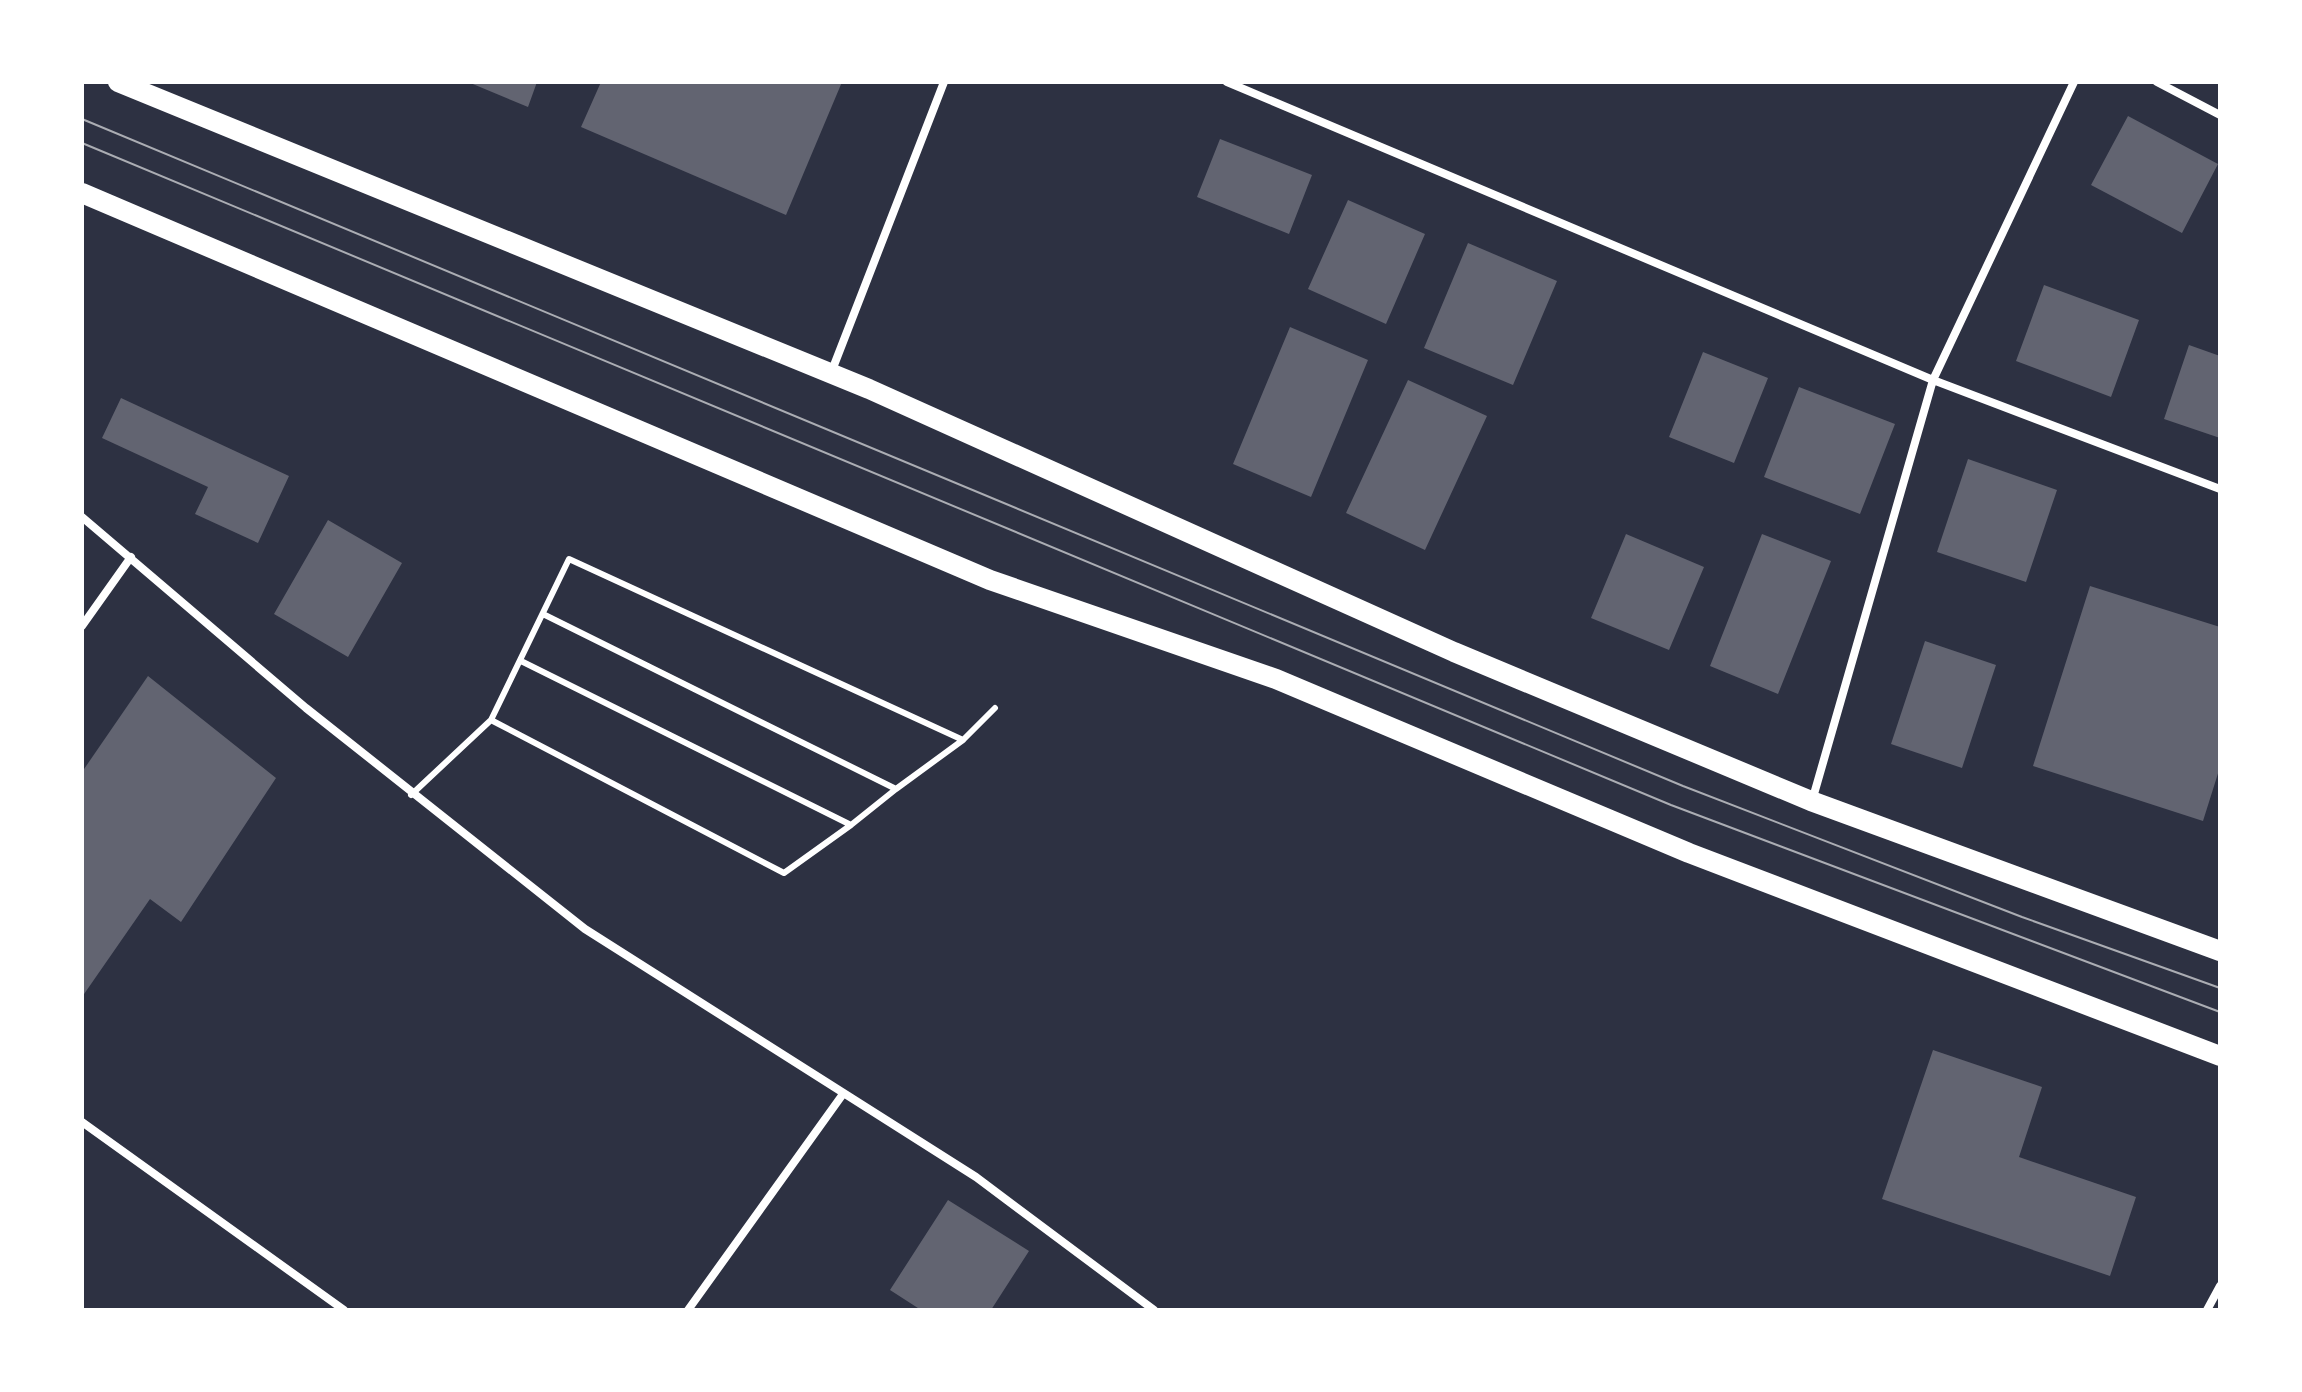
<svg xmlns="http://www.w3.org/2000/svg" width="2302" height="1392" font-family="'Public Sans',sans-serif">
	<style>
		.building { fill: #626471 }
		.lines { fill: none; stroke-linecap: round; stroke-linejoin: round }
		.service { stroke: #fff; stroke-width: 6 }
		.minor { stroke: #fff; stroke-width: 8 }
		.primary { stroke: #fff; stroke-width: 20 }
		.tram { stroke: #abadb3; stroke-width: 2 }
	</style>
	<rect width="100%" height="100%" fill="#2d3142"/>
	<path class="building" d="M468,82H537L528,107Z
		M601,82H842L786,215L581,127Z
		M2128,116L2218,164L2182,233L2091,185Z
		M1220,139L1312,175L1289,234L1197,197Z
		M1348,200L1425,234L1386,324L1308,289Z
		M1468,243L1557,281L1513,385L1424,348Z
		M2044,285L2139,320L2111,397L2016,361Z
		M1290,327L1368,360L1311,497L1233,464Z
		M2189,345L2220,356V438L2164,419Z
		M1703,352L1768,378L1734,463L1669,437Z
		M1408,380L1487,416L1425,550L1346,513Z
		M1799,387L1895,424L1860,514L1764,477Z
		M121,398L289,476L258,543L195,514L208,487L102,438Z
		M1968,459L2057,490L2026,582L1937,552Z
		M328,520L402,563L348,657L274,614Z
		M1626,534L1704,567L1669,650L1591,618Z
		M1762,534L1831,561L1778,694L1710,666Z
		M2090,586L2220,627V767L2203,821L2033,766Z
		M1925,641L1996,665L1962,768L1891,744Z
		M148,676L276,778L181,922L150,899L82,997V772Z
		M1933,1050L2042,1087L2019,1157L2136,1197L2110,1276L1882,1199Z
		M948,1200L1029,1251L991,1310H921L890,1290Z"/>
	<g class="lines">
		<path class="service" d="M545,615L896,789L963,740
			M521,661L851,825L896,789
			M491,720L784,873L851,825
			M411,795L491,720L569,559L963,740L995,708"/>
		<path class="minor" d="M1227,82L1933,380L2220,489
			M2157,82L2220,115
			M831,373L944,82
			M82,517L306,708L585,929L976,1177L1154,1310
			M82,626L131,557
			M1812,801L1933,380L2074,82
			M82,1122L344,1310
			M688,1310L843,1094
			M2207,1310L2220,1286"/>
		<path class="primary" d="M118,82L869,389L1454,652L1811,801L2220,951
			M82,193L990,580L1276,679L1689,853L2220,1056"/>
		<path class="tram" d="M82,119L1683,786L2022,917L2220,988
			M82,143L1671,805L2220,1012"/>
	</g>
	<rect width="2302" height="1392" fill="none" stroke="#ffffff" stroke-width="168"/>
</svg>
